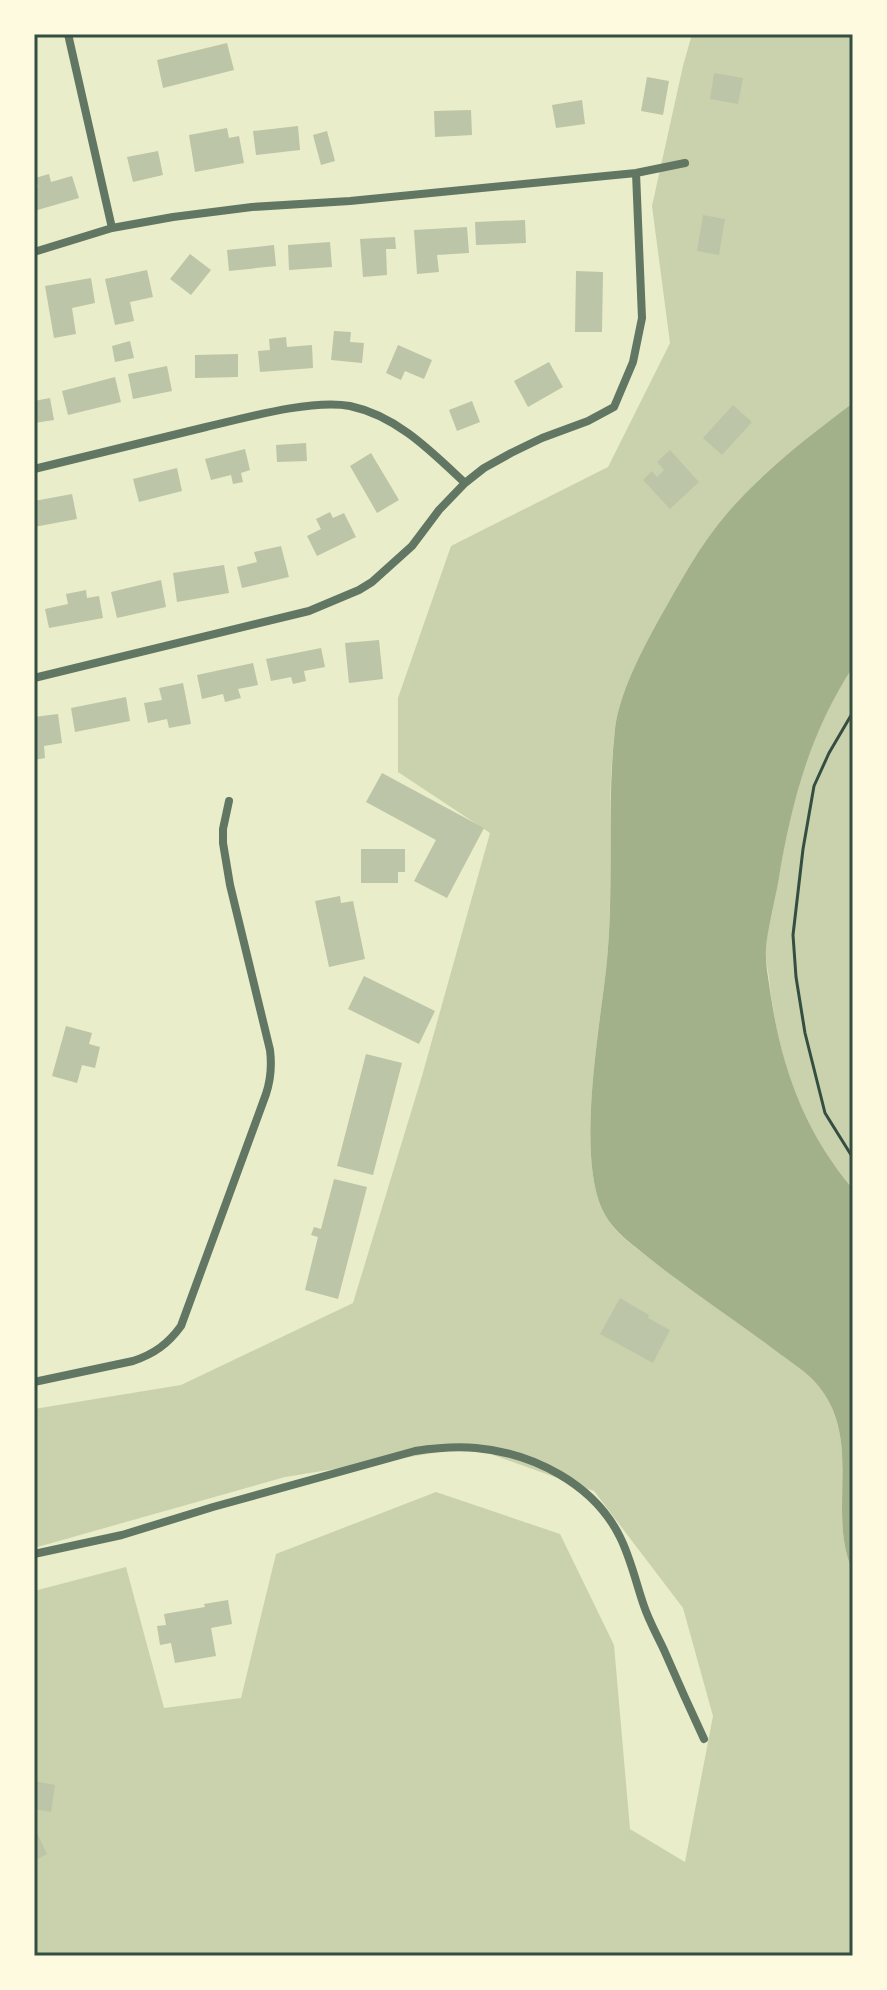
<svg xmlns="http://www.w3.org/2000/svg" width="887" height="1990" font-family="'Open Sans',sans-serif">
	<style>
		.green { fill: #cad2ad }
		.water { fill: #a3b18a }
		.building { fill: #bcc5a7 }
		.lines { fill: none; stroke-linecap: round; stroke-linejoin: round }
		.path { stroke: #344e41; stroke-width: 3 }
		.minor { stroke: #617663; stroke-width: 8 }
		.neatline { fill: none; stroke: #344e41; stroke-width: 3 }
	</style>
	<rect width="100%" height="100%" fill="#e9edc9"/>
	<path class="green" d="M692,34H853V403C809,436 765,470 729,511C700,544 679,584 658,621C641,652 619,694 615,729C605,809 615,890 606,970C599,1032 577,1153 602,1209C612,1231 630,1243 649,1258C688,1289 731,1317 771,1347C785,1358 803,1368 814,1381C866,1437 825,1510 853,1572V1956H34V1591L126,1567L164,1708L241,1698L276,1554L436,1492L560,1534L614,1645L630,1829L685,1862L713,1716L683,1608L594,1491L471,1447L285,1477L34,1548V1409L181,1385L353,1303L422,1076L490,833L398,772V698L451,546L608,467L670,343L652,206L683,66Z
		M853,667V1189C836,1168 817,1145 805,1119C786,1075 774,1027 769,979C768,969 765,958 766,948C768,919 777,888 782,859C794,790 814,725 853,667Z"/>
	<path class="water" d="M853,403V667C809,734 791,804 778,883C774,904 768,927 766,948C765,964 769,981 771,997C782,1069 805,1133 853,1189V1572C825,1510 866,1437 814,1381C804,1370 789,1361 776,1351C734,1319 690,1291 649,1258C631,1243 612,1231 602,1209C577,1153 599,1032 606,970C615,890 606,809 615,729C619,694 641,652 658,621C679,584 700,544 729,511C765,470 809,436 853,403Z"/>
	<path class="building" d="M227,43L234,70L163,88L157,60Z
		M714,73L743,78L738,104L710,99Z
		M647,77L669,81L663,115L641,111Z
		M582,100L585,124L556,128L552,105Z
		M471,110L472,135L435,137L434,111Z
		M298,126L300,150L256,155L253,131Z
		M227,128L229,138L239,136L244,163L195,172L189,135Z
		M327,131L335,161L321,165L313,135Z
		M158,151L163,175L133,182L127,157Z
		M49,174L51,182L72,176L79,198L34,211V188L38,187L35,178Z
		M703,215L725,219L719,255L697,251Z
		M525,220L526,243L476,245L475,222Z
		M467,227L469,253L437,255L439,272L417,274L414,230Z
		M395,237L396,249H386L387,275L363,277L360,239Z
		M330,242L332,267L289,270L288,245Z
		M274,245L276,266L229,271L227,250Z
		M190,254L211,270L191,295L170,279Z
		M147,270L153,297L130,302L134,321L115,325L105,279Z
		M576,271L603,272L602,332H575Z
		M91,278L95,303L72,308L76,334L54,338L45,286Z
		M334,331L351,332L350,342L364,343L362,363L331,360Z
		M286,337L287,347L312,345L313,368L260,372L258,351L270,350L269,339Z
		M130,341L134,358L115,362L112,346Z
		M398,345L432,360L424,379L405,371L401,380L386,373Z
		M238,354V377L195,378V355Z
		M549,362L563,387L528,407L514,381Z
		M167,366L172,391L133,399L128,374Z
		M115,377L121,402L68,415L62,391Z
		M50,398L54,420L34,423V401Z
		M472,401L480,422L457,431L449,410Z
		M733,405L752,422L722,455L703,438Z
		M306,443L307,461L277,462L276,445Z
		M245,449L250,470L241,473L243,482L233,484L231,475L211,480L205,459Z
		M670,450L699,482L670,509L643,480L652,471L657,477L664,470L657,462Z
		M371,453L399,500L377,513L350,466Z
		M177,468L182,491L139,502L133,479Z
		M72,494L77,519L34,527V501Z
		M330,512L333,518L344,513L356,537L317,556L307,536L321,529L316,519Z
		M281,546L289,577L242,588L237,567L257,562L254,552Z
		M224,565L229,593L177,602L173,573Z
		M161,580L166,607L117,618L111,592Z
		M86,590L87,598L99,596L103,618L49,628L45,609L68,604L66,594Z
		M379,640L383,679L349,683L345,643Z
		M321,648L325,667L304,671L306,681L293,684L291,677L271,681L266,659Z
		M253,663L258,685L238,689L241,698L225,702L223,694L202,699L197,675Z
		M183,683L191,724L169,728L167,719L148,723L144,703L162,700L159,688Z
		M126,697L130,721L75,732L71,708Z
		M58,714L62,743L44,746L45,758L34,760V717Z
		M382,773L484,828L447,898L414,881L436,840L366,802Z
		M361,849H405V872H398V883H361Z
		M340,896L341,903L353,901L365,959L329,967L315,901Z
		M364,976L435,1011L419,1044L348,1009Z
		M66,1026L92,1033L89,1044L100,1047L95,1068L82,1065L77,1083L52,1076Z
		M366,1054L402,1063L373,1175L337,1166Z
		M334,1179L367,1187L338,1299L305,1290L318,1237L311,1235L314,1227L321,1229Z
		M620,1298L649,1315L648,1318L670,1330L653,1363L600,1334Z
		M228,1600L232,1624L211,1628L216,1656L175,1663L171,1643L160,1645L157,1626L166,1625L164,1614L205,1607L204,1604Z
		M34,1781L55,1785L51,1812L34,1809Z
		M34,1827L47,1854L34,1861Z"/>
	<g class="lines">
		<path class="path" d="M853,712L829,753L814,786L803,849L793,935L796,977L805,1033L825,1113L853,1158"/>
		<path class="minor" d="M68,34L112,228
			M34,252L112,228L173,217L252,207L350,201L636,173L685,163
			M34,469C91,455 149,441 206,427C245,418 311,399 350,406C397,416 431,451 465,483
			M34,678L309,611L359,590L372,582L412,546L439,510L465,483L484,468L511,453L542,438L588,421L614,407L633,362L642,318L636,173
			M34,1382L133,1361C154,1354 168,1344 181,1326L266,1094C271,1079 272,1066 270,1050L230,885L223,843V829L229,801
			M34,1554L122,1535L213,1507L415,1451C435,1448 455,1446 476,1448C533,1453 594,1484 620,1537C631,1559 636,1583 644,1606C649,1621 657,1635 664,1650C677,1680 690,1709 704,1739"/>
	</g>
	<rect width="887" height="1990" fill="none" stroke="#fefae0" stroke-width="72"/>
	<rect x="36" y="36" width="815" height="1918" class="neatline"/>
</svg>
